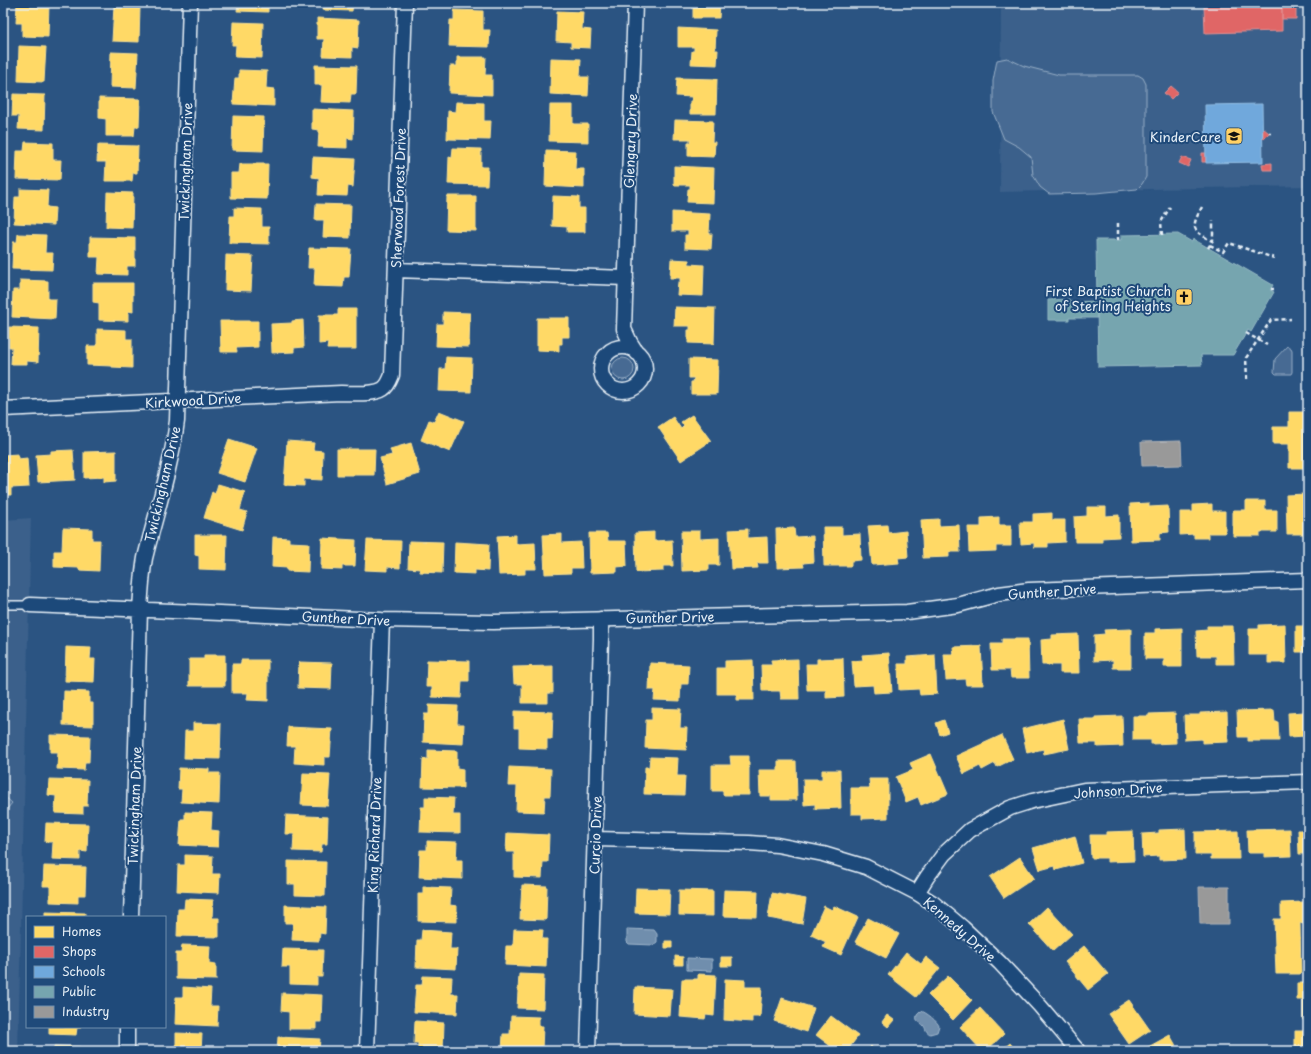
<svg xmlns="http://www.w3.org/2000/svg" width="1311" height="1054" font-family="'Playpen Sans',sans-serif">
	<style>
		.built { fill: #3a608b }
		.green { fill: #476b93; stroke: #98aec6 }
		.water { fill: #708ead; stroke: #a0b6cb }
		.homes { fill: #ffd966; stroke: #f8e092 }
		.shops { fill: #e06666; stroke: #e29092 }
		.schools { fill: #6fa8dc; stroke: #93bee4 }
		.public { fill: #76a5af; stroke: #98bcc5 }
		.industry { fill: #999; stroke: #b1b3b6 }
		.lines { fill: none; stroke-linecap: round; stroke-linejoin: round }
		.service-casing { stroke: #e8f1f8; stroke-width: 10 }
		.minor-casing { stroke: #e8f1f8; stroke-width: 17 }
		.path { stroke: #e8f1f8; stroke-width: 2.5; stroke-dasharray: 4 3; stroke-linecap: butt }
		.service { stroke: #1f4a7a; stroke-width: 7 }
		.minor { stroke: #1f4a7a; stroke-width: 14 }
		.labels { text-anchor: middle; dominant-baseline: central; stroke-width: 4; stroke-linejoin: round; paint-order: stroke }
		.poi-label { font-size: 13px; fill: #e8f1f8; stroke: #1f4a7a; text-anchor: end }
		.street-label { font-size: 13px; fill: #e8f1f8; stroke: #1f4a7a }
	</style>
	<rect width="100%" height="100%" fill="#2b5482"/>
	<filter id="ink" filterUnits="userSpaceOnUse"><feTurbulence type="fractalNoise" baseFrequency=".025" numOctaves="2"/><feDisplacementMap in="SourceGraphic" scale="8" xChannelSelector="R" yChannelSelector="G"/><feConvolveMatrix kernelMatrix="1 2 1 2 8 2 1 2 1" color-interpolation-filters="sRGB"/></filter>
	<g filter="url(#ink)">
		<path class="built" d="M1001,3H1308V186L1000,192Z
			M31,518L18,1051H3V520Z"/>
		<path class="green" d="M1007,58L1024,66L1059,75H1138L1143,78L1146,84V177L1142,184L1137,189L1096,193L1049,194L1040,187L1033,175L1031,157L1019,147L1004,139L993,112V81L997,60Z
			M1287,346L1291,348L1292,350V372L1291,374H1276L1274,372L1275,359Z
			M612 369a11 11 0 1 1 22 0a11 11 0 1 1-22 0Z
			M3,795L12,803L3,814Z"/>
		<path class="water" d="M627,929L654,930L657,934V942L653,945L629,944L627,942Z
			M687,958L712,959V971L687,970Z
			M921,1011C926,1012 938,1022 939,1026L937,1032L930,1034C925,1031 926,1029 924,1026C920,1021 915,1022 917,1015Z"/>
		<path class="homes" d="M17,3H49L48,37L22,36V23H16Z
			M238,3H268V12L237,11Z
			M324,3H353L352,11L323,10Z
			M695,3H720L719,18H693V4H695Z
			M114,6L140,7L139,42L112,41Z
			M454,10L483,11V30H490L489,47L449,46L450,20H454Z
			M557,11L583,12L582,29L591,30L590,48L571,47V42L556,41Z
			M317,18L359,20L358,48L352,47V57L323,56L324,39H317Z
			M233,22L263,23L262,58L235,57L236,45H232Z
			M678,28L716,30L715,50H718L717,65L691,64L692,51H694V47H678Z
			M19,46L46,47L44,82L18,81Z
			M111,52L138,53L136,88L110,87Z
			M457,57H486L485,75H492V95L449,93L450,66H457Z
			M551,58L581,59L580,77H589L588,96L550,94Z
			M315,65L357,66L356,94H351L350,103L321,102L322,85H315Z
			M239,70L267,71L266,88L274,89V106L233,104L235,78H239Z
			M677,78L717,79L716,114H690V101H692V97L676,96Z
			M13,94L45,95L44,130L18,129L19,116H12Z
			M99,98L140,99L139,127H135L134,136H106V119L99,118Z
			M456,102L484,103V121H491L490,140L447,139L448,111L455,112Z
			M550,105H573V124H588V142L549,141Z
			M312,109L354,111L353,139L347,138V148L318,147L319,130L312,129Z
			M233,116L264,117L263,151L232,150Z
			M675,120L713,121L712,142H715L714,157L688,156V143H690V139H674Z
			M25,142L53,143V160H61L60,180L16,179L17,151H24Z
			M98,145L138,146L137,173H133L132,181H105L106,162H97Z
			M453,148L481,149V167H488L487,185L448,184L449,157L452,158Z
			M546,150L576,151L575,169H584V188L545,186Z
			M313,157L355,159L353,187L348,186L347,196L318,195L319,178L312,177Z
			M240,164H268L267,199L231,198V173H239Z
			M674,166L714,168L713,203L687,202L688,189H690V185H674Z
			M20,189L48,190L47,207L55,208L54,225L14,223L15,197H20Z
			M107,192L133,193L132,228L106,227Z
			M447,196H476V231L446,230Z
			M553,196L579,197V208H585V232H567V227L552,226Z
			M316,204L351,205L350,238L323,237L324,220H315Z
			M234,208L262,209V227H269V244L229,243L230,216H234Z
			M672,212L710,214L709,234H712L711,249L685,248V235H688V231H672Z
			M18,234L46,235L45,253H53L52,270L12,269L13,242H17Z
			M90,237L135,238V266H127V275L98,274L99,257H90Z
			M309,248L351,249L349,277H344L343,287L314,286L315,268H308Z
			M226,255L253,256L251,291L225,290Z
			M671,259L689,260V264L704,265L703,296L677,295L678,282L680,283V278H670Z
			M20,280L48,281V299H56L55,319L12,317L13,290H20Z
			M93,283H133V312L128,311V321L99,320V303L93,302Z
			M675,307L715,308L714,344L688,343V330H690V326H674Z
			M338,309H356V349H327L328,343L319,344V315H338Z
			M443,312L470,313L469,347L436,346L437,324H443Z
			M537,318H569V337H562V344H559V351L537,350Z
			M303,320L304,347L294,348V352L272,353L271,324L292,323V321Z
			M220,321H258V347L236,348L237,352H221Z
			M9,327L39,328L38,362L27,361V364H11L12,347H9Z
			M97,329L126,330V339H132V368L112,367V366L87,365V346H97Z
			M446,357L472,358L471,392L439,391L440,369H445Z
			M689,359L718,360L717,394H691V382H693L694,378H689Z
			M439,411L464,421L450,452L421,440L429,420L434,422Z
			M1289,412H1308V468H1289V444H1273V427H1289Z
			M692,415L711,441L681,461L658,427L673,417L681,429L684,426L681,422Z
			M229,439L257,448L245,482L217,473Z
			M287,441L314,443L313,450L323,451L322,480L304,479V486L284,485Z
			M411,443L420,474L387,484L380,458L392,455L390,449Z
			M337,449H375L374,475H337Z
			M73,450L75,480L38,482L36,455L51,454V451Z
			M116,451V481L104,482V477L84,478V452Z
			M18,454V459L27,458L29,487L11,488V495H3V455Z
			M218,484L245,492L240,510L247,512L242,530L204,518L212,492L215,494Z
			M1305,494V503H1308V534H1287L1286,495Z
			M1246,501H1265V510H1277V532H1260V536H1233V510H1246Z
			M1149,503V507L1168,506L1169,532L1160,533V540L1131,541L1130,504Z
			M1212,504V511H1225V533H1208V538H1194V534L1180,535V512H1193V505Z
			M1087,507H1106V516L1119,515V537L1102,538V542H1075L1074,517L1087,516Z
			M1052,513V520H1065V542L1048,543V547H1034V543L1021,544L1020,522H1033V514Z
			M999,517V525H1011V546H996V551L969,552L968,527H981V518Z
			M939,519V526L959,525L960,552H949V557L923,558L921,520Z
			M887,525L888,533L906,531L908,557L898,558L899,563L872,565L868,526Z
			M823,527H842V535L860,534L861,560L851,561V566H824Z
			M63,528L92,529V540H100L99,571L79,570V568L54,567V551H62Z
			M794,528L795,537L813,536L814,562L803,563L804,567L777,568L776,529Z
			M748,529V538L767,537L768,563H757L758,568L731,569L729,530Z
			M681,531H700V539L719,538V565H709V570L682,571Z
			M654,532V541L672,540L673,566H663V571L636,572L635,533Z
			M589,533H607L608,541H626L627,566L617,567V572L590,573Z
			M562,534V543L581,542L582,568H571V573L545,574L543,535Z
			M195,535H227L226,570L199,569V556L195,555Z
			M516,535V544L535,543L536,569H525V574L499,575L497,536Z
			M273,537L289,538V542L309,543L308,572L287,571V568L272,567Z
			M322,538L356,540L355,566H342V570L321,569Z
			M367,540L401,541L400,568L387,567V571L365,570Z
			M409,541L443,542L442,573L420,572V569L408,568Z
			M455,542L489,544L488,571L475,570V574L454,573Z
			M1307,622H1308V652H1296V626H1307Z
			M1285,624L1286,663H1268V655H1249V629H1259V625Z
			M1207,626H1233L1234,664H1216V656H1197L1196,631L1207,630Z
			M1182,628V667H1164V659H1145V633H1155V629Z
			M1131,629V668H1113V660L1094,661V635L1105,634L1104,630Z
			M1078,634L1079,673H1060V665H1042L1041,640L1052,639V635Z
			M1002,639H1028L1029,678H1011L1010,670H992L991,644H1002Z
			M981,646L983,685H966L965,679L946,680L944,654H954L953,647Z
			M66,647L91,648L90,659H95L94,682L65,681Z
			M889,653L892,692L874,693L873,685L854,686L852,661L863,660L862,655Z
			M204,655H225V686H189V659H204Z
			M935,655L937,694L920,695L919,689L899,690L898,664H907V657Z
			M843,658L844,697L826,698V690H807L806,664H817V659Z
			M798,659L799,699H781L780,691H762L761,665H772L771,660Z
			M241,660H268V701L247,700L248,693H232V664H241Z
			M427,660L469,661V681H462L461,698L432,697V687H426Z
			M753,660L754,700H737V694H717V668H725V661Z
			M299,662L332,663L331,689L298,688Z
			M650,663L689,665L688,684H681L680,701L654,700L655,690H649Z
			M553,666V693H548V703H522V684H514L513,667Z
			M64,691L89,692V703H93V726L63,725Z
			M429,705L458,706L457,724H464L463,744L423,742L424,714H429Z
			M652,708L681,709L680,728H687L686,750L645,748L646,720H652Z
			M1274,710L1275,722H1278L1279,741H1248V737H1238L1237,711Z
			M1304,710H1308V740H1307L1306,736L1289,737L1288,713L1304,712Z
			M514,711L553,712L552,739H547V749L519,748V728H514Z
			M1227,712L1228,742L1202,743V739L1185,740L1184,715H1200V713Z
			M1175,713L1176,743L1151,744V740H1133V716H1149V714Z
			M1122,716L1123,746L1097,747V743H1080L1079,719H1095V717Z
			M1063,719L1069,749L1044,754L1043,749L1027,753L1022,729Z
			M944,720L948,732L940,735L936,723Z
			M193,723L221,724L220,759L184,758L185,731H193Z
			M288,727L332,729L330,757H324V765L294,763L295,746H287Z
			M50,735L90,736L89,762H85L84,770L57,769L58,752H50Z
			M1002,735L1013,759L997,767L995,763L982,770L980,766L964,774L956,756Z
			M428,750L457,751V768L463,769V788L422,787L423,759H428Z
			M931,754L948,794L921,805L918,797L906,802L896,777L913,770L910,763Z
			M730,756H749V795H723V791H712V765H731Z
			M650,757L678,758L677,776H685L684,795L644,794L645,767H649Z
			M778,761H796L797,800H771V796H760L759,770H778Z
			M509,767L551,769L550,796H545L544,812L516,811L517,786H508Z
			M179,768L209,769V773H220L219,804L181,802L182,789H178Z
			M822,770H840L841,808L815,809V804L804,805L803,779H822Z
			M303,773L330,774L328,806L301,805Z
			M49,779L88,780L87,806H83V814L55,813L56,796L48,795Z
			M869,779H888V818L862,819V814H851V788H870Z
			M425,797L454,798L453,815H460V833L420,832L421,807H425Z
			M185,812L212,813L211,830L219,831L218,847L179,845L181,819H185Z
			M286,815L328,817L327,844H322L321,852L293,851L294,834H285Z
			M46,823L88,824L87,852L80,851V860L52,859L53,842H45Z
			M1308,826V854H1299L1298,830H1308Z
			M1185,829L1186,859L1159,860V856L1143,857L1142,834L1159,833V830Z
			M1290,829L1291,856L1264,857V853H1248L1247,830Z
			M1133,831L1134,861L1107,862V858H1091L1090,835H1106V832Z
			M1238,831L1239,859H1211V855H1195V832Z
			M507,833L549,835L548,862H543L542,878L514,877V852H506Z
			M1075,836L1082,863L1056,870L1055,866L1040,870L1033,848Z
			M427,841L457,842L456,860H462V879L419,877L420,850H427Z
			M185,855L213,856L212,874H220L219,893L177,891L178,865H185Z
			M1020,857L1034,878L1004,898L990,877Z
			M288,861L326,862L325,896L295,895V884H288Z
			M44,866L86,867L85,895H78V903L50,902V886H43Z
			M522,885L547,886L546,920L520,919Z
			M423,887L451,888L450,905L457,906V922L418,921V894H423Z
			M636,888L670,889L669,914L635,913Z
			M679,890L713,891V916L679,915Z
			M724,890L758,891L757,917L723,916Z
			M772,893L806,899L802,924L768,918Z
			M185,899L213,900L212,918H219V937L177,936L178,909H184Z
			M1303,902V924L1300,923L1301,974H1276L1274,919H1281V903Z
			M285,905L326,907L325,934L320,933L319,941L292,940L293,923H285Z
			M824,906L832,910L834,906L858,917L841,955L823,947L826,942L811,935Z
			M1047,907L1072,934L1053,951L1029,924Z
			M45,912L85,913V917H45Z
			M868,918L899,934L886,958L855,942Z
			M514,929L543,930L542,939H547L546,967L505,965L506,946H513Z
			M422,930L451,932L450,949H457L456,969L416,967L417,940H421Z
			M665,941H672V948H665Z
			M182,945L210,946L209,963L216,964V980L176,979V953H181Z
			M1084,946L1108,974L1088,990L1065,962Z
			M283,949L323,950L322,977H317V985L290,984V967H282Z
			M906,952L921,964L926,957L940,968L916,997L888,975Z
			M675,956L683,957V965H675Z
			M721,957H732V966H721Z
			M519,974L544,975L543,1009L517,1008Z
			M698,974L716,975L714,1016L706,1015L705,1019L680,1017L682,979H698Z
			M423,976L452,977L451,994H458L457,1014L414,1012L416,985H422Z
			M948,976L972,1000L953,1020L928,995Z
			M725,979L745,980V987H762L760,1017H752V1022L724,1020Z
			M1297,983H1308V1020H1303V1000H1297Z
			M183,987L211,989L210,1006H218L217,1026L175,1024L176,997H183Z
			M635,987L672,989L670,1016L634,1014Z
			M282,993L322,995L321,1022H316V1029H289V1012L281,1011Z
			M782,998L814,1008L806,1032L774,1021Z
			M1129,1000L1150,1030L1129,1044L1108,1014Z
			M980,1008L1004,1034L986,1051H982L960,1027Z
			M887,1015L894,1020L888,1027L882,1022Z
			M511,1016L539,1017V1026H543L542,1051H502L503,1034H510Z
			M831,1016L858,1036L847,1051H837L816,1035Z
			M415,1021L444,1023L443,1051H418V1043H414Z
			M49,1027H81V1028H77L76,1035L49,1034Z
			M1295,1031H1308V1051H1301V1047H1295Z
			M176,1033L202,1034L201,1051H176Z
			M1170,1035L1179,1051H1141Z
			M278,1037L320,1039L319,1051H277Z
			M1010,1043L1016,1051L1019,1048L1021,1051H1001Z
			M54,1046L80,1047L79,1051H54Z
			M871,1046L875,1051H866Z"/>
		<path class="shops" d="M1220,3H1282V31L1205,33L1204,6H1220Z
			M1282,3H1296V19H1282Z
			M1171,86L1178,92L1171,99L1164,93Z
			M1263,128L1269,133L1263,139Z
			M1202,153H1206V162H1202Z
			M1182,157L1191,160L1188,167L1179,163Z
			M1272,163V170H1263L1262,164Z"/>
		<path class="schools" d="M1262,104L1263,162L1206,163L1205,105Z"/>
		<path class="public" d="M1178,234L1192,242L1193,239L1273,285L1270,290L1274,292L1251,332L1248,330L1233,355H1201L1202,365L1098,367L1096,240H1121V235Z
			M1069,299V302L1097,301V318H1069V320H1048V300Z"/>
		<path class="industry" d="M1181,441L1182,465L1142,466L1141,442Z
			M1199,887H1229V924H1200Z"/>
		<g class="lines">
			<defs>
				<path id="service" d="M3,605H30"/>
				<path id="minor" d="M635,3L624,329L630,342L637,353
					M396,270L626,278
					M601 369a22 22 0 1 1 44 0a22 22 0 1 1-44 0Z
					M3,409L341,393C352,393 374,395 383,389C388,386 390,380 392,375L405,3
					M30,605L382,620L493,622L907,612L958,605L999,594L1029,590L1308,580
					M596,839L749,843L777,845L823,854L866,867L917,893L933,903L963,928L1000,963L1040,1006L1078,1051
					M917,893L927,877L944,854L970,830L1010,808L1032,801L1084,790L1308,782
					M131,917L140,610C141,593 142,575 145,558C156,513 171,468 177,421L190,3
					M127,1051V1027
					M367,1051L382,620
					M588,1051L601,639V619"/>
			</defs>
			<use href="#service" class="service-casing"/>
			<use href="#minor" class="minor-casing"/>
			<path class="path" d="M1269,133H1271
				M1202,207C1191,227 1191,230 1212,241
				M1118,223V240
				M1162,235L1161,222L1170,207
				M1210,245L1223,252L1229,243L1274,258
				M1208,248L1213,240V221
				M1271,289H1274
				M1246,333L1267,345
				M1247,379L1246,358L1271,320L1291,319"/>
			<use href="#service" class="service"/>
			<use href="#minor" class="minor"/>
		</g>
	</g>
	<defs>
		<symbol id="school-square" viewBox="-11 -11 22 22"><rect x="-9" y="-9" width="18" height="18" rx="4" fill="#ffd166" stroke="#1f4a7a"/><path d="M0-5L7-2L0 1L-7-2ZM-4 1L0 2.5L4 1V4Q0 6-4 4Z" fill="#111"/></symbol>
		<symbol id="church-square" viewBox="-11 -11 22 22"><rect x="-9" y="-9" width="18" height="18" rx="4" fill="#ffd166" stroke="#1f4a7a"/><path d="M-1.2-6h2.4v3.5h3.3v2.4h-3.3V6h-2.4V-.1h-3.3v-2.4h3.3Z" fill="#111"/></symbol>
	</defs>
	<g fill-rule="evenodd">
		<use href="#school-square" x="1224" y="126" width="20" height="20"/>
		<use href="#church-square" x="1174" y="287" width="20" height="20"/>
	</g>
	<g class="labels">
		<g class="poi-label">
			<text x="1221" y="136">KinderCare</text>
			<text x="1171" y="290">First Baptist Church<tspan x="1171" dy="15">of Sterling Heights</tspan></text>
		</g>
		<g class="street-label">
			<text transform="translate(630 141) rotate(-88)">Glengary Drive</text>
			<text transform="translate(185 162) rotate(-88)">Twickingham Drive</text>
			<text transform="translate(398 198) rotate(-88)">Sherwood Forest Drive</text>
			<text transform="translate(193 400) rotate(-3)">Kirkwood Drive</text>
			<text transform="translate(162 484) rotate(-77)">Twickingham Drive</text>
			<text transform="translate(1052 591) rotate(-4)">Gunther Drive</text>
			<text transform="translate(670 617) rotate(-1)">Gunther Drive</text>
			<text transform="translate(346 618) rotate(3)">Gunther Drive</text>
			<text transform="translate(1118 790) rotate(-4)">Johnson Drive</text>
			<text transform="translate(134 806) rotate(-88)">Twickingham Drive</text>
			<text transform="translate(374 835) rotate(-88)">King Richard Drive</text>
			<text transform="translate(595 835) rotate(-88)">Curcio Drive</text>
			<text transform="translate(960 929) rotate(41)">Kennedy Drive</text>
		</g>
	</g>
	<rect width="1311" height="1054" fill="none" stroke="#1f4a7a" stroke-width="16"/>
	<rect x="8" y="8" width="1295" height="1038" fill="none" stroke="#e8f1f8" stroke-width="1.5" filter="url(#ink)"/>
	<rect x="26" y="916" width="140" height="112" fill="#1f4a7a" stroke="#6f8dac"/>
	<rect x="34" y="926" width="20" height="12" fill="#ffd966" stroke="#6f8dac"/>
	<text x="62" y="936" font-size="12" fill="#e8f1f8">Homes</text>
	<rect x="34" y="946" width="20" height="12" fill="#e06666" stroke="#6f8dac"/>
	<text x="62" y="956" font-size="12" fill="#e8f1f8">Shops</text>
	<rect x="34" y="966" width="20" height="12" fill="#6fa8dc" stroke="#6f8dac"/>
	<text x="62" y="976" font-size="12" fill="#e8f1f8">Schools</text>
	<rect x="34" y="986" width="20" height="12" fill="#76a5af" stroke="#6f8dac"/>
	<text x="62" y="996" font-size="12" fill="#e8f1f8">Public</text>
	<rect x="34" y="1006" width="20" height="12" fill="#999999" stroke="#6f8dac"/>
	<text x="62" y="1016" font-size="12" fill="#e8f1f8">Industry</text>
</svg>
